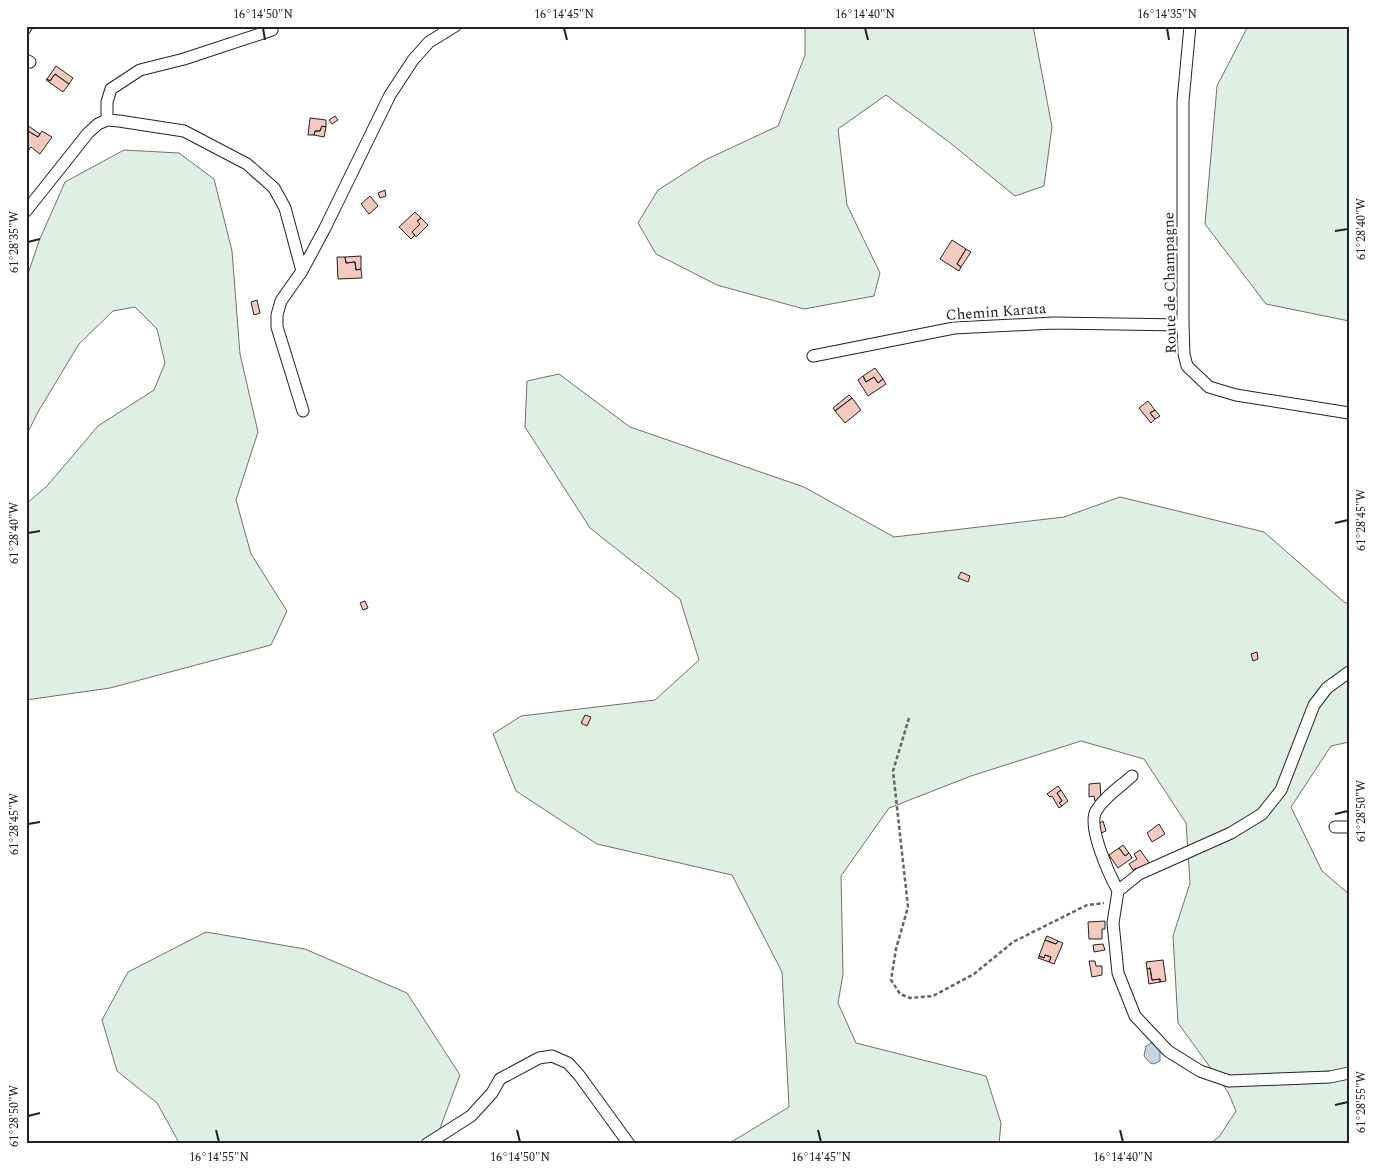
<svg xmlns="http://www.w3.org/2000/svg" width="1375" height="1170" font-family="Spectral,serif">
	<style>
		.green { fill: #e0efe3; stroke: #6f6f6f }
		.water { fill: #c7d3dd; stroke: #6f6f6f }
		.building { fill: #f3c9c0; stroke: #222 }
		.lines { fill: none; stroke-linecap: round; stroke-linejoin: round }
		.street-casing { stroke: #222; stroke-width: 13 }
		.path { stroke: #646464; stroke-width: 2.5; stroke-dasharray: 4 2.5; stroke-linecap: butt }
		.street { stroke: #fff; stroke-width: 11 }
		.ticks { fill: none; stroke: #222; stroke-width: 2 }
		.labels { text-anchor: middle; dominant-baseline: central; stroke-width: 4; stroke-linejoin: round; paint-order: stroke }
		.street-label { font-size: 15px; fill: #222; stroke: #fff }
		.neatline { fill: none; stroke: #222; stroke-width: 2 }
		.ticks-label { font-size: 12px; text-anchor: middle; fill: #222 }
	</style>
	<rect width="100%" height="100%" fill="#fff"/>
	<path class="green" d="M805,26H1033L1052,127L1044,186L1015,196L949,142L886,95L838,129L847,205L880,273L874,296L804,309L717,285L656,254L638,223L658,190L705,160L778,126L805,55Z
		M1248,26H1349V321L1266,304L1205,224L1217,86Z
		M124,150L179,153L214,179L232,251L240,354L258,432L236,500L251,554L287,611L271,645L110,688L26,700V504L47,486L98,426L154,390L165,363L157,329L135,307L113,311L79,344L38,412L26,436V280L39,241L65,182Z
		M559,374L630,427L804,487L894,537L1064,517L1120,497L1264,532L1344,602L1349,604V742L1331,746L1291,807L1322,871L1349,894V1144H1209L1219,1137L1236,1111L1228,1092L1178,1023L1173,936L1190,883L1186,823L1144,759L1081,741L971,776L889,808L841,876L843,974L838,1003L856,1043L986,1076L1001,1123L999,1144H728L789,1107L782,972L732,875L597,844L516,791L493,734L521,716L655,700L699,660L680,599L590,528L525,427L527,381Z
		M206,932L305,949L407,993L460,1075L436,1139L429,1144H178L177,1139L157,1103L117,1071L102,1020L128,972Z"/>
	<path class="water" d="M1151,1043H1157L1160,1048V1061L1154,1064L1150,1063L1144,1056L1146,1046Z"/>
	<path class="building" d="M26,26H34L27,37H26Z
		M56,66L73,78L69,84L55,74L50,81L47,79Z
		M55,74L69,84L63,92L46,80L47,79L50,81Z
		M335,116L338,120L332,124L329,120Z
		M310,118L326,120V127L322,126L320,131H315L314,135H308Z
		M27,125L40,134L38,137L28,131L26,134Z
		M322,126L326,127L324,137L314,135L315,131H320Z
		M28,131L38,137L42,131L52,137L40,154L31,147L29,150L26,148V134Z
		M385,190L386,196L380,198L378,193Z
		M370,196L378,206L369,214L361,204Z
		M415,212L421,218L417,221L420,224L412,232L415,235L411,239L399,227Z
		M421,218L428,225L416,237L412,232L420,224L417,221Z
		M952,240L966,249L957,264L961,267L959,271L940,259Z
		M966,249L971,252L961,267L957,264Z
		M361,256V269L356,270L355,262L346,263L345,257Z
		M337,257H345L346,263L355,262L356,270L361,269L362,278L338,279Z
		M257,300L260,313L254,315L251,302Z
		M875,368L883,379L878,383L874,377L866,382L863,376Z
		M863,376L866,382L874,377L878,383L883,379L886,384L868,396L858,380Z
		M849,395L852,398L835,411L833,408Z
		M852,398L861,410L845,423L835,411Z
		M1148,401L1155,410L1150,413L1155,419L1151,423L1139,408Z
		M1155,410L1160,416L1155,419L1150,413Z
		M961,572L970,576L968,582L958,578Z
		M365,601L368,608L363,610L360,603Z
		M1257,652L1258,659L1253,661L1251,654Z
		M585,715L591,717L587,726L581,723Z
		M1100,783L1101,800L1095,801L1094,796L1089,797V784Z
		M1058,786L1061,790L1057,793L1062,801L1059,803L1062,806L1059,808L1052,796L1050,797L1047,794Z
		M1061,790L1068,801L1062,806L1059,803L1062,801L1057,793Z
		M1103,821L1106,831L1101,833L1098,824Z
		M1159,824L1165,834L1152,842L1147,833Z
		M1123,845L1129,853L1125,856L1119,848Z
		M1119,848L1125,856L1129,853L1132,858L1118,868L1109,855Z
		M1140,850L1150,864L1139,872L1136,868L1133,870L1129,864L1137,859L1134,854Z
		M1105,921V929H1102V939H1089L1088,922Z
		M1047,936L1058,941L1056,944L1045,940Z
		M1045,940L1056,944L1058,941L1063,943L1054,964L1049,962L1051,957L1045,955L1044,958L1039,956Z
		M1103,944L1105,950L1094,952L1093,945Z
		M1045,955L1051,957L1049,962L1038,958L1039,956L1044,958Z
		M1163,960L1166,981L1160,982V979L1152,980L1150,968L1147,969L1146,962Z
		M1089,961H1095L1096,966H1102V975L1092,977Z
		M1150,968L1152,980L1160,979V982L1149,984L1147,969Z"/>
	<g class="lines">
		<defs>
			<path id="street" d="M1190,26L1183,101V325L1184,354L1187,366L1209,387L1236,395L1349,413
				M26,60L30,62
				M107,120V102L111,89L140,70L184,59L272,30
				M26,211L88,133L98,124L107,120L119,121L184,131L247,164L274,188L285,208L302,271
				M813,356L954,328L1054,323L1183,325
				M303,411L277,327V315L281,301L302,271L325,228L390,95L413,60L429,42L455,26
				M1349,672L1327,688L1314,705L1281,790L1262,814L1231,833L1139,874L1118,891L1113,923L1118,973L1135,1016L1168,1051L1200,1071L1229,1081L1330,1077L1349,1073
				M1335,827H1349
				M1118,891C1110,876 1087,827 1096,811C1104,797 1120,787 1132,776
				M427,1144L471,1116L492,1093L500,1079L539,1058L552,1056L568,1063L579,1075L629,1144"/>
		</defs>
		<use href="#street" class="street-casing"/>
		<path class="path" d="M909,718L893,771L908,907L896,949L891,980L900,994L910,998L933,996L974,974L1013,942L1087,905L1104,903"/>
		<use href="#street" class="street"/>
	</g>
	<path class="ticks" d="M263,28L265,40M564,28L567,40M865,28L868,40M1167,28L1169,40M1335,231L1348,229M28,242L40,239M1335,523L1348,520M28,533L40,531M1335,814L1348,811M28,824L40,822M1335,1105L1348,1102M28,1116L40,1113M216,1130L219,1142M517,1130L520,1142M818,1130L821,1142M1120,1130L1123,1142"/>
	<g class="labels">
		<g class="street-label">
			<text transform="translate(1170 283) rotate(-91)">Route de Champagne</text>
			<text transform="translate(996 312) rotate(-4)">Chemin Karata</text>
		</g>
	</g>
	<rect width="1375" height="1170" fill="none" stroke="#ffffff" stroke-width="55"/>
	<rect x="28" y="28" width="1320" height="1114" class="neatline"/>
	<g class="ticks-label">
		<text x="263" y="18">16°14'50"N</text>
		<text x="564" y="18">16°14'45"N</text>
		<text x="865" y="18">16°14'40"N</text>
		<text x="1167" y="18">16°14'35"N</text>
		<text transform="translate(1361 229) rotate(-90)" y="4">61°28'40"W</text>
		<text transform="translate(14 242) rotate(-90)" y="4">61°28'35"W</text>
		<text transform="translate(1361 520) rotate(-90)" y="4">61°28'45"W</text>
		<text transform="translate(14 533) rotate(-90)" y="4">61°28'40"W</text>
		<text transform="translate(1361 811) rotate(-90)" y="4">61°28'50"W</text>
		<text transform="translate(14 824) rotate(-90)" y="4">61°28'45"W</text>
		<text transform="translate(1361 1102) rotate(-90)" y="4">61°28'55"W</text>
		<text transform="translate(14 1116) rotate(-90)" y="4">61°28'50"W</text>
		<text x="219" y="1161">16°14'55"N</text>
		<text x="520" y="1161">16°14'50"N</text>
		<text x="821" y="1161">16°14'45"N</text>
		<text x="1123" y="1161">16°14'40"N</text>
	</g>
</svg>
